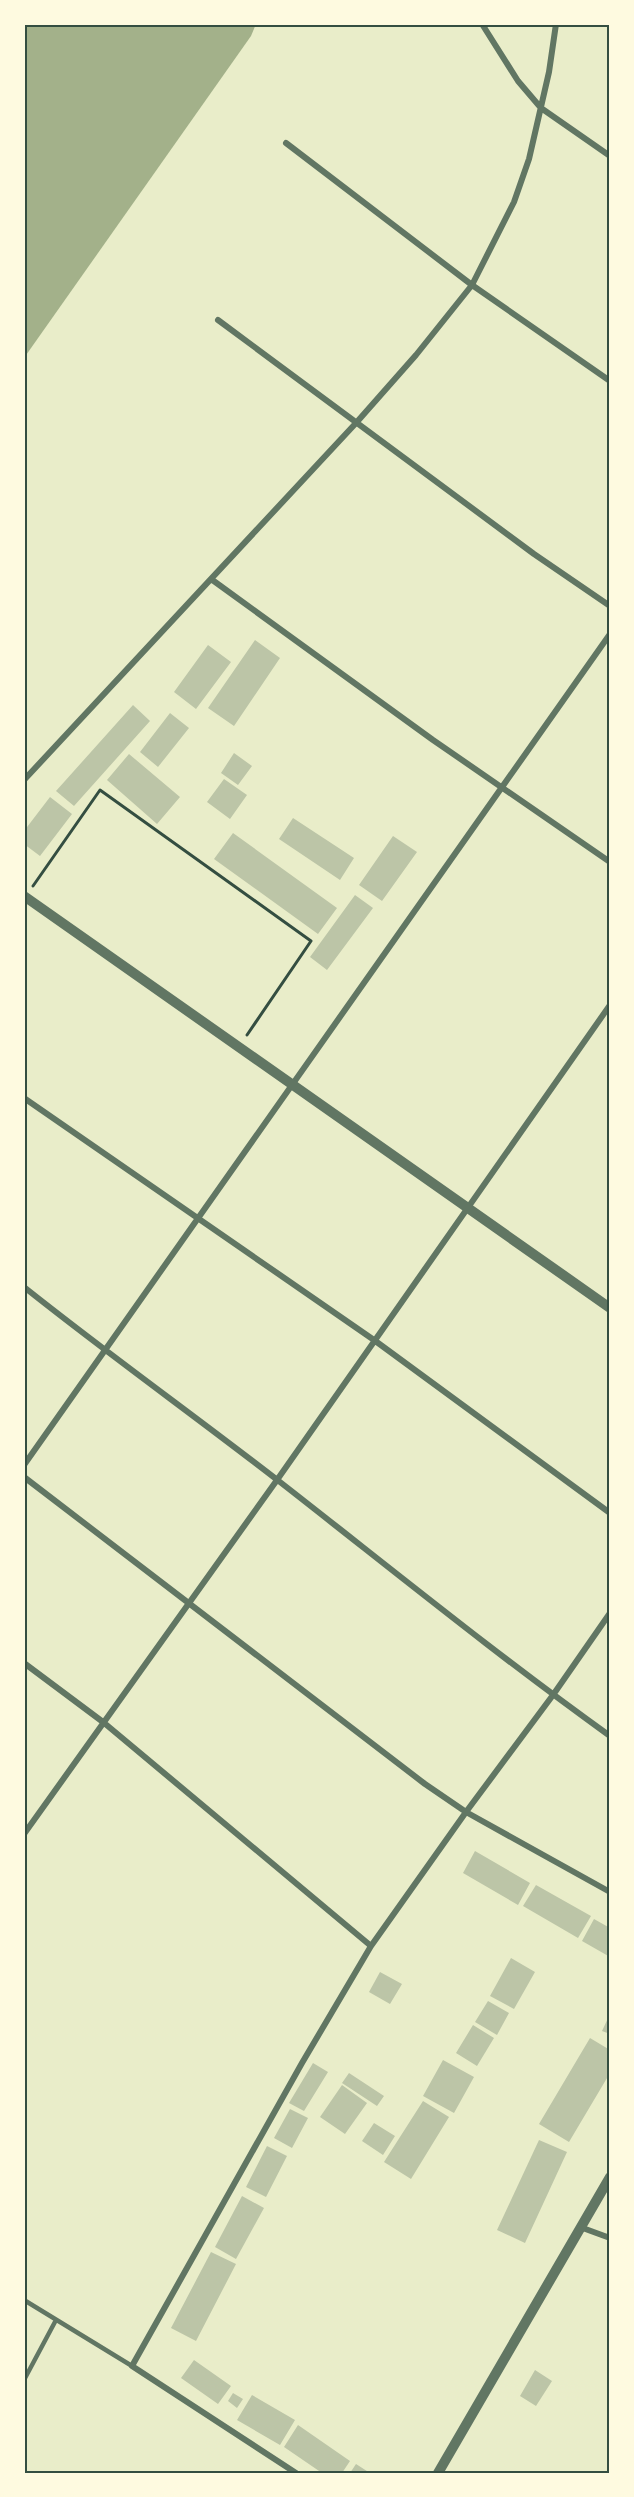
<svg xmlns="http://www.w3.org/2000/svg" width="634" height="2497" font-family="'Source Serif 4',serif">
	<style>
		.water { fill: #a3b18a }
		.building { fill: #bcc5a7 }
		.lines { fill: none; stroke-linecap: round; stroke-linejoin: round }
		.path { stroke: #344e41; stroke-width: 3 }
		.service { stroke: #617663; stroke-width: 4.5 }
		.minor { stroke: #617663; stroke-width: 6 }
		.tertiary { stroke: #617663; stroke-width: 10 }
		.neatline { fill: none; stroke: #344e41; stroke-width: 2 }
	</style>
	<rect width="100%" height="100%" fill="#e9edc9"/>
	<path class="water" d="M24,24H256L251,36L24,358Z"/>
	<path class="building" d="M255,640L280,658L234,726L208,708Z
		M208,645L231,662L196,709L174,692Z
		M133,705L150,721L74,806L56,791Z
		M170,713L189,728L158,767L140,752Z
		M234,753L252,766L238,785L221,773Z
		M129,754L180,797L157,824L107,780Z
		M224,779L247,795L230,819L207,802Z
		M50,797L72,814L40,856L24,844V831Z
		M293,818L354,858L340,880L279,839Z
		M233,833L337,908L318,934L214,859Z
		M393,836L417,852L382,901L359,885Z
		M355,895L373,908L327,970L310,957Z
		M475,1851L530,1883L518,1905L463,1873Z
		M536,1885L591,1916L578,1938L523,1906Z
		M594,1919L610,1928V1957L582,1941Z
		M511,1958L535,1972L514,2009L490,1996Z
		M380,1972L402,1984L390,2004L369,1992Z
		M488,2001L509,2013L497,2035L475,2022Z
		M610,2014V2034L602,2031Z
		M473,2025L494,2038L477,2066L456,2053Z
		M590,2038L610,2050V2073L569,2142L539,2124Z
		M443,2060L474,2077L454,2113L423,2096Z
		M313,2063L328,2072L304,2111L289,2103Z
		M349,2073L384,2096L377,2106L342,2083Z
		M342,2085L367,2103L345,2134L320,2117Z
		M423,2101L449,2117L411,2179L384,2162Z
		M290,2109L308,2118L292,2148L274,2138Z
		M374,2123L395,2136L383,2155L362,2141Z
		M539,2140L567,2152L525,2243L497,2230Z
		M267,2146L287,2156L266,2197L246,2187Z
		M242,2196L264,2208L236,2259L215,2247Z
		M211,2252L236,2264L196,2341L171,2328Z
		M194,2360L231,2386L218,2404L181,2378Z
		M535,2370L552,2381L536,2406L520,2396Z
		M233,2393L243,2399L237,2408L228,2401Z
		M252,2395L295,2420L280,2445L237,2420Z
		M298,2425L350,2461L342,2473H322L284,2447Z
		M356,2464L370,2473H350Z"/>
	<g class="lines">
		<path class="path" d="M33,886L100,790L311,941L247,1035"/>
		<path class="service" d="M24,2300L132,2366
			M24,2380L56,2320"/>
		<path class="minor" d="M482,24L518,81L541,108L610,156
			M286,143L472,285L610,381
			M218,320L534,554L610,606
			M211,579L433,740L610,862
			M24,780L356,423L416,355L472,285L514,202L529,159L549,72L556,24
			M24,1098L374,1340L610,1513
			M24,1287C108,1354 195,1416 280,1482C389,1567 497,1655 610,1736
			M24,1465L610,634
			M24,1477L425,1784L466,1812L610,1892
			M24,1663L103,1722L371,1946
			M24,1834L277,1480L610,1005
			M580,2227L610,2238
			M296,2473L132,2366L302,2063L371,1946L466,1812L553,1695L610,1613"/>
		<path class="tertiary" d="M24,896L610,1308
			M438,2473L610,2177"/>
	</g>
	<rect width="634" height="2497" fill="none" stroke="#fefae0" stroke-width="51"/>
	<rect x="26" y="26" width="582" height="2446" class="neatline"/>
</svg>
